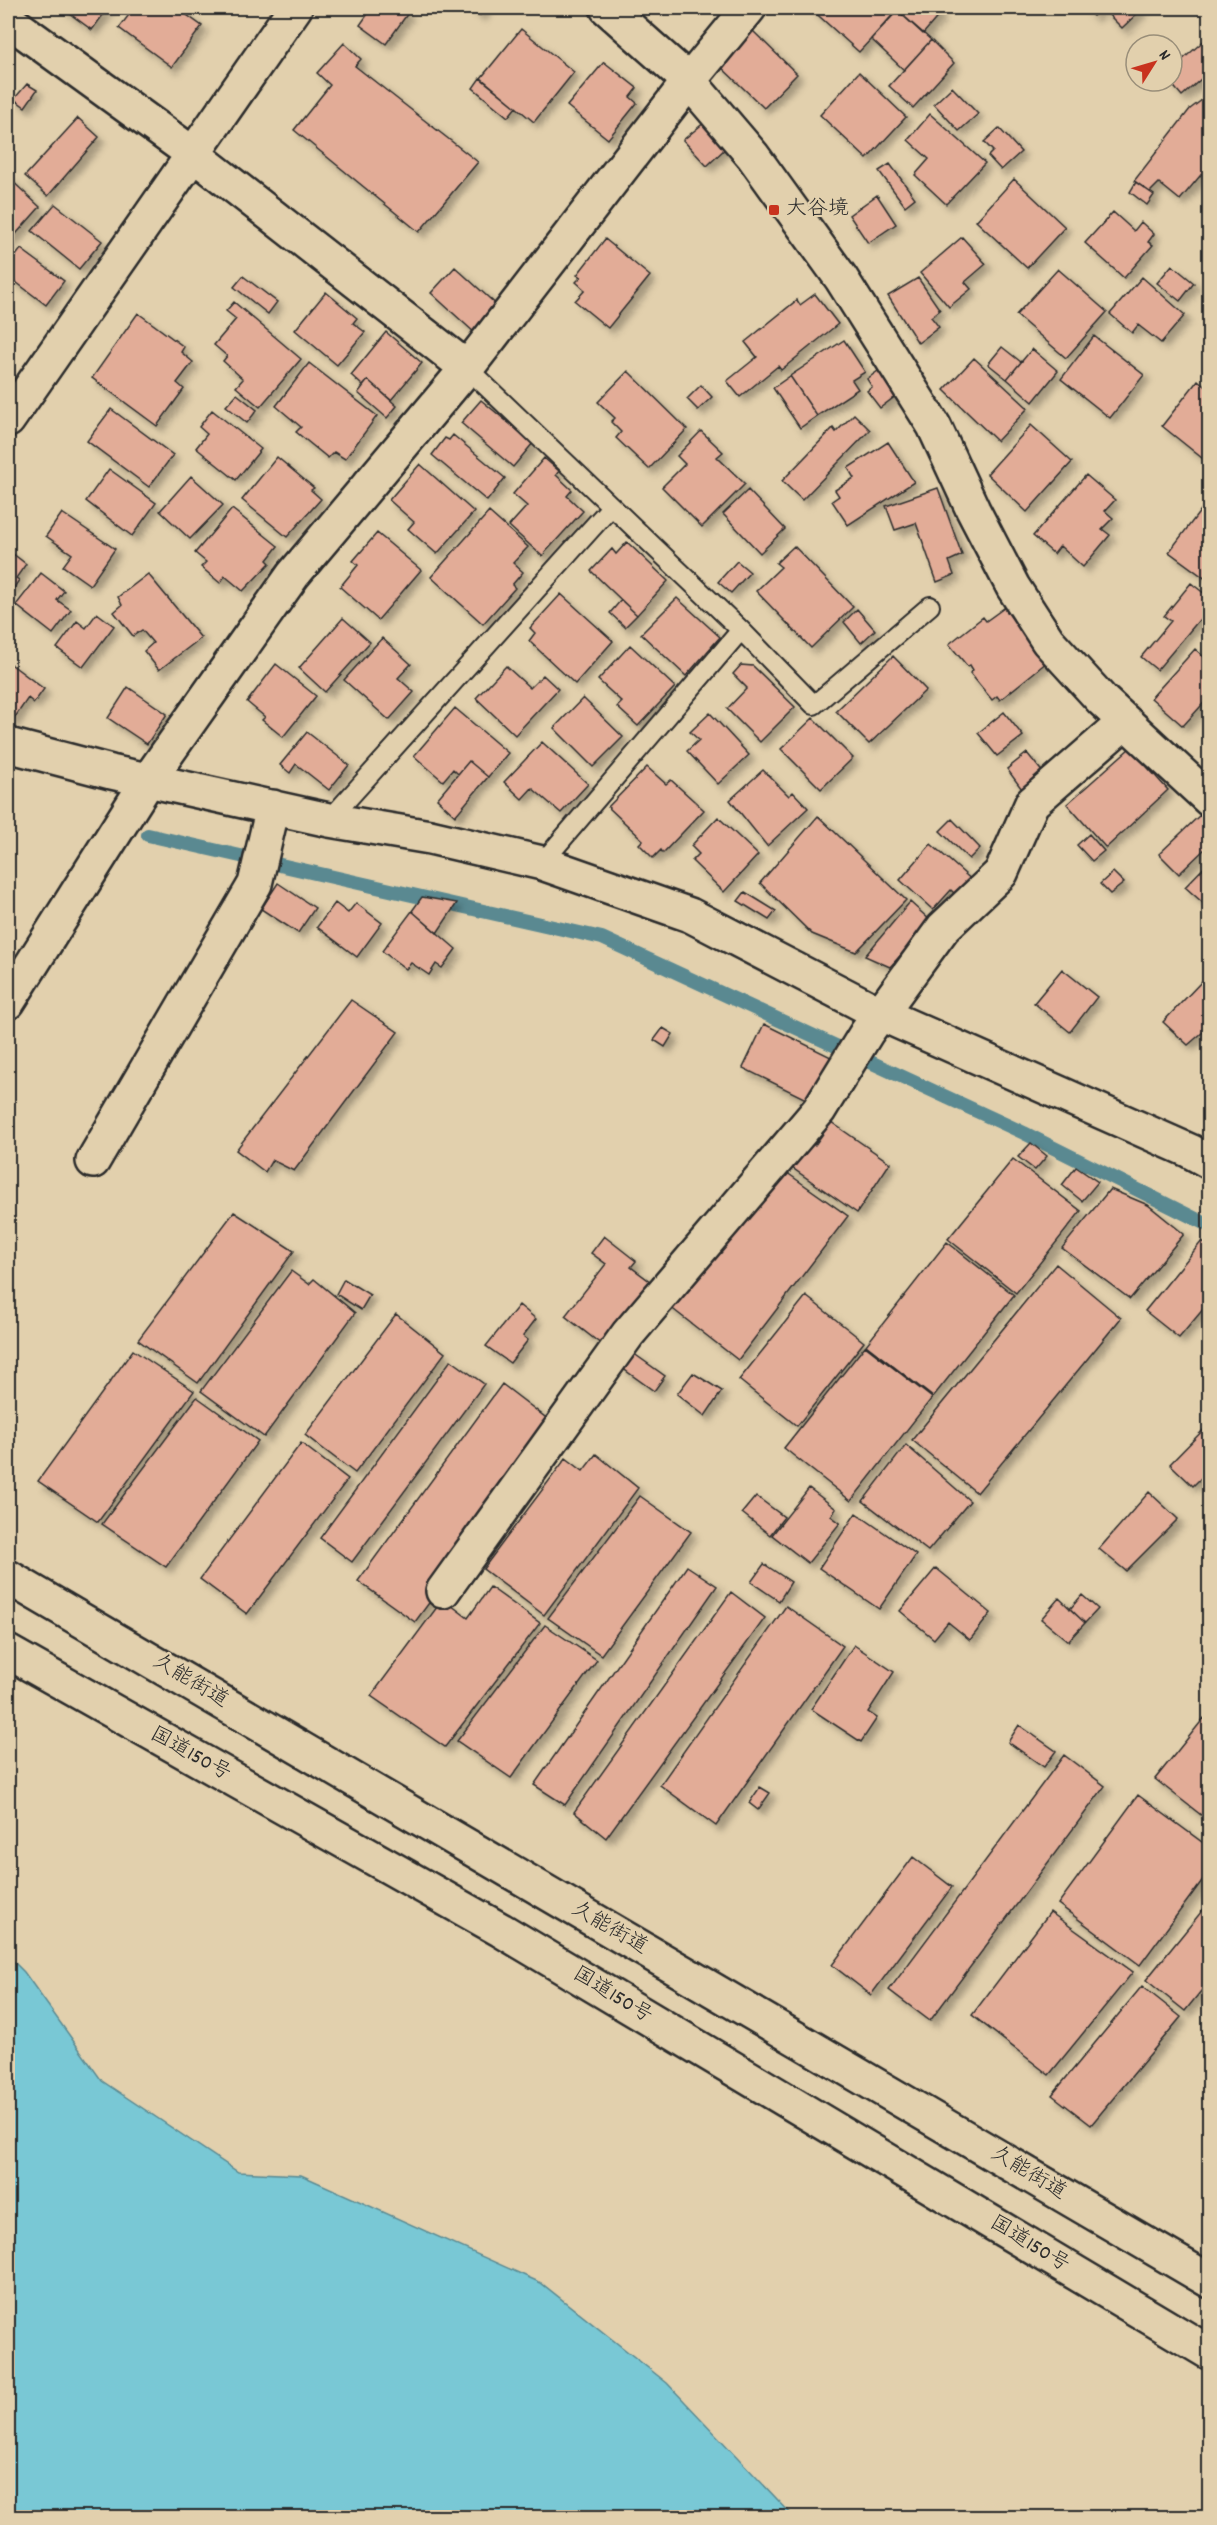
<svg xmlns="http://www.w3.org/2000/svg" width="1217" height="2525" font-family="Dekko,'Klee One',sans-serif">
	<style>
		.water { fill: #79c8d5; stroke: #5a8991; stroke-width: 1.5 }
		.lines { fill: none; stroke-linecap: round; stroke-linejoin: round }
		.stream { stroke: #5a8991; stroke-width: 14 }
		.building { fill: #e2ac97; stroke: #2b2b2b; stroke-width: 1.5; filter: url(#shadow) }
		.lane-casing { stroke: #2b2b2b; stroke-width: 22 }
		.street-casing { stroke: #2b2b2b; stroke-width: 38 }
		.secondary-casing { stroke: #2b2b2b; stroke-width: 38 }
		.highway-casing { stroke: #2b2b2b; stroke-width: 38 }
		.lane { stroke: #e2d0ad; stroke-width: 18 }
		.street { stroke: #e2d0ad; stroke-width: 33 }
		.secondary { stroke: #e2d0ad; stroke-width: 33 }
		.highway { stroke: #e2d0ad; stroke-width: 33 }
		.poi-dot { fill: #c8321e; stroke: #e2d0ad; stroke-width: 2 }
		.labels { text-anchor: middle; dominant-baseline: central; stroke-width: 4.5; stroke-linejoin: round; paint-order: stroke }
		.poi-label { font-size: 21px; fill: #2b2b2b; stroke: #e2d0ad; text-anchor: start }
		.street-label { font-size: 21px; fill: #2b2b2b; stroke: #e2d0ad }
	</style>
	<defs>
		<filter id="shadow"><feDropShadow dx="5.5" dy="5.5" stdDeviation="3" flood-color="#0004"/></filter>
	</defs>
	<rect width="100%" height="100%" fill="#e2d0ad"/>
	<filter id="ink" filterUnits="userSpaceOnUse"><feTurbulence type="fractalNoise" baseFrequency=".0167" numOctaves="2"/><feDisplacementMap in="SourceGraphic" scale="12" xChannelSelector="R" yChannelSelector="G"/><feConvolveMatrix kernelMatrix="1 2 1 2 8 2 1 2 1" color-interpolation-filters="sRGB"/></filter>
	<g filter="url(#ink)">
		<path class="water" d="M8,1956L24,1972L102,2081L238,2172L301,2175L541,2283L667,2383L794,2517H8Z"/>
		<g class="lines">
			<path class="stream" d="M148,835L602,938L1024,1133L1210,1226"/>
		</g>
		<path class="building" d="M62,8H108L92,30Z
			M134,8H177L202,26L172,67L119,28Z
			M372,8H400L408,13L386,44L360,25Z
			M470,8H486L480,15Z
			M810,8H900L859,52Z
			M900,8H933L940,14L923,34L897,10Z
			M1085,8H1143L1122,28L1102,8L1093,16Z
			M897,10L931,40L904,70L871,39Z
			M521,29L574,72L534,122L481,78Z
			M752,30L797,74L764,108L719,65Z
			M1208,37L1210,71L1182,96L1169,81H1172V69Z
			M931,40L954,63L913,108L889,86Z
			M344,43L361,59L355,66L478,162L419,232L294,130L330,85L317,73Z
			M604,62L637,88L630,97L637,103L608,139L567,106Z
			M859,72L906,117L867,159L820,115Z
			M480,78L516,107L508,117L473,88Z
			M27,84L37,90L25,107L14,99Z
			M952,87L978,114L959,131L934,104Z
			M1210,94V164L1180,200L1159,183L1150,192L1134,181L1190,109Z
			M930,114L985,163L946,204L915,175L929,159L908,140Z
			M78,118L99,137L48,196L25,176Z
			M705,122L728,146L707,166L683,140Z
			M999,128L1021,152L1001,170L988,156L993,151L984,142Z
			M890,164L915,198L905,206L879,171Z
			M8,177L40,207L8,243Z
			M1014,179L1065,227L1027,268L976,221Z
			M1136,182L1154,195L1147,205L1130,192Z
			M877,195L896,224L868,243L849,215Z
			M55,204L102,241L79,269L32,231Z
			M1113,212L1134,231L1141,222L1154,234L1148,242L1153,245L1124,278L1085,243Z
			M962,237L986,264L965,282L971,289L949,307L920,273Z
			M605,239L650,276L608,328L575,301L585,290L576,282L581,277L577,275Z
			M21,249L64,281L46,305L8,276V266Z
			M1172,265L1194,283L1180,301L1157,283Z
			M455,267L500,308L476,334L431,293Z
			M1058,269L1107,312L1066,358L1016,315Z
			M243,276L277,302L268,314L234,287Z
			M1142,277L1185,315L1161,343L1138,325L1132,333L1110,314Z
			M918,278L940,310L931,317L939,327L918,343L888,296Z
			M326,292L357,318L353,323L365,332L337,365L295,330Z
			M815,294L838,324L781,370L778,366L740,397L727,381L757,357L745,342L797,300L800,305Z
			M234,302L301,359L260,407L236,387L243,379L223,361L227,356L214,345L236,319L226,311Z
			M138,313L184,347L181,352L193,362L177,383L184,389L157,426L92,378Z
			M386,332L422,363L391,400L368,380L363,386L351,375Z
			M1094,336L1144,375L1110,418L1061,379Z
			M844,340L865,372L852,380L858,389L817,416L790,376Z
			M1002,347L1021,362L1007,379L988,364Z
			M1032,349L1058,371L1033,402L1007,379Z
			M974,358L1028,408L997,441L944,390Z
			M309,363L377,416L345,459L334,452L328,458L296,432L301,427L276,406Z
			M628,371L687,429L649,469L616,438L621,432L611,422L615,418L598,402Z
			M878,371L897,395L880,408L867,391L872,387L867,379Z
			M790,376L817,416L800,428L773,388Z
			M368,380L397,406L387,418L358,393Z
			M1198,380L1210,390V459L1207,462L1162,426Z
			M701,385L712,397L698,410L687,399Z
			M237,394L257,410L247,423L226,406Z
			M481,400L533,443L513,467L461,423Z
			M111,409L173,455L149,487L87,441Z
			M212,410L261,449L236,480L196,448L207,434L199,427Z
			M854,414L870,430L802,500L782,481L833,428L836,432Z
			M1031,425L1072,462L1027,512L987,474Z
			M701,431L723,452L717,457L745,484L702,527L662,487L685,464L677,456Z
			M453,435L505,478L487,501L432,455L445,438L449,440Z
			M888,442L914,482L848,525L832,501L839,496L835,490L854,478L848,468Z
			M277,457L314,488L311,490L321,499L287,537L242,500Z
			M544,458L559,471L556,475L572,490L567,496L583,511L542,556L509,526L527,506L513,494Z
			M420,464L474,512L437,554L408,529L414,522L389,500Z
			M109,469L156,503L132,536L86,501Z
			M1086,475L1115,500L1105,511L1113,518L1102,529L1110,535L1083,567L1060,546L1054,554L1033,536Z
			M191,476L223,505L190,539L160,511Z
			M938,488L962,555L949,561L954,575L937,582L916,523L895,530L886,506Z
			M748,490L785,529L760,553L723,514Z
			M1207,502L1210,504V582L1169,552Z
			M232,509L278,546L267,560L270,563L243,591L225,576L220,583L201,567L206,562L195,553Z
			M489,512L528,547L513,563L523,572L512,585L515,588L483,624L431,577Z
			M62,513L115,549L90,585L63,566L72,554L46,536Z
			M377,533L421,570L378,620L340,587L358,565L353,561Z
			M627,542L668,581L637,615L591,571L612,549L616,554Z
			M794,546L853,607L811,648L756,591L781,567L776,563Z
			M8,550L26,564L16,578L19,580L8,597Z
			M737,561L750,572L731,593L718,582Z
			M41,573L64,591L57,600L71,610L53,634L16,605Z
			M148,574L201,638L159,670L144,651L153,643L142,630L133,636L114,612L122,605L118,597Z
			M1191,583L1210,598V607L1157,670L1141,657L1171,621L1164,616Z
			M561,594L613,641L575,684L529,641L535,633L530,628Z
			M677,598L720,637L686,676L641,634Z
			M621,600L637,615L625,627L610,613Z
			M1004,608L1047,662L1000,700L997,696L992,700L970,673L973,670L970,665L968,667L949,644L983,617L986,621Z
			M857,609L875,630L861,643L844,622Z
			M97,613L114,626L83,667L57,648L77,621L86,628Z
			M343,618L370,642L325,692L299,668Z
			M382,638L411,664L398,678L414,692L389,720L344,680Z
			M630,645L675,687L638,726L617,707L622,702L598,680Z
			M1195,649L1210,662V696L1183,726L1151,698Z
			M893,656L926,690L869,744L836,711Z
			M8,662L44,689L34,703L28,698L11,723L8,721Z
			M276,664L316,696L283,737L262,720L265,717L247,702Z
			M741,665L753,666L795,707L760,742L727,709L747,688L733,674Z
			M506,666L530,688L543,675L558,689L515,735L476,698Z
			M128,687L167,714L147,744L108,718Z
			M583,698L623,737L593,767L554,728Z
			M455,708L508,753L488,777L469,761L458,774L453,769L443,781L414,756Z
			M1004,712L1023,736L997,756L978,733Z
			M710,713L749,755L718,784L687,751L699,740L690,732Z
			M813,718L853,758L821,789L781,749Z
			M307,732L349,765L329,790L296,764L290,773L280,765Z
			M542,742L588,784L561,813L532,788L522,799L504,782Z
			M1130,748L1168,790L1106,848L1067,804Z
			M1027,753L1048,779L1027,796L1007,769Z
			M469,761L488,777L455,816L437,799Z
			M647,767L666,784L671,780L704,810L663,853L661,850L653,858L639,844L643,840L608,807Z
			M763,770L789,796L793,792L808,808L767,846L730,800Z
			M1200,815L1210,825V844L1179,874L1159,854Z
			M818,816L906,900L856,952L812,934L760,883Z
			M718,817L758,855L724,892L692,861L699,854L691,846Z
			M952,819L980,848L969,859L940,831Z
			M1089,834L1104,851L1092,861L1077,845Z
			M931,844L974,882L959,898L951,890L933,910L900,880Z
			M1210,861V909L1185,887Z
			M1113,872L1124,883L1110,894L1100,884Z
			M278,883L315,908L298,933L261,909Z
			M745,892L776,911L769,920L738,901Z
			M422,897L457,903L437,933L412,911Z
			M910,902L931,921L890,967L865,956Z
			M335,903L348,913L356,903L382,923L357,957L317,927Z
			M412,911L456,949L442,968L436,964L429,975L411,963L406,969L382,951Z
			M1062,969L1097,997L1070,1032L1034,1003Z
			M1203,980L1210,985V1035L1203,1032L1188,1045L1163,1022Z
			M351,1000L398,1032L294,1171L272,1160L265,1172L236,1150Z
			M764,1024L835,1059L814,1103L743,1068Z
			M663,1028L673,1034L665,1047L654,1040Z
			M831,1122L890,1163L857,1213L788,1165L803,1143L815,1145Z
			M1031,1143L1047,1156L1035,1170L1018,1157Z
			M1013,1159L1081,1211L1016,1293L948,1239Z
			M1076,1167L1098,1182L1082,1201L1062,1185Z
			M783,1170L848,1216L738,1360L665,1303Z
			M1110,1189L1148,1205L1184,1234L1130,1299L1062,1248Z
			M234,1212L294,1251L198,1383L138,1340Z
			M604,1236L636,1261L631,1267L655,1285L606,1348L565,1316L606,1264L591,1253Z
			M1202,1241L1210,1247V1301L1179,1338L1145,1311Z
			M947,1242L1014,1295L933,1397L866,1345Z
			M1056,1264L1121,1318L977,1493L912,1440Z
			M291,1271L309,1284L314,1279L355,1313L264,1437L201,1391Z
			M344,1279L370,1295L361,1310L336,1294Z
			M806,1296L864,1342L797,1426L739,1380Z
			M519,1305L536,1319L523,1336L528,1340L510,1363L486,1346Z
			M396,1314L445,1353L355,1473L305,1435Z
			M865,1346L932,1398L851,1501L784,1448Z
			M133,1350L194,1391L98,1522L38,1481Z
			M633,1353L665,1376L654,1391L622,1368Z
			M451,1360L484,1384L352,1562L320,1538Z
			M693,1373L722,1391L705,1416L677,1394Z
			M502,1384L558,1427L415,1622L358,1581Z
			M197,1397L258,1441L166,1567L102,1524Z
			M1210,1423V1469L1193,1486L1170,1464Z
			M301,1443L348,1479L247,1614L200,1579Z
			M906,1445L970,1501L928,1551L863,1501Z
			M596,1454L638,1488L544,1615L483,1569L566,1458L583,1471Z
			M809,1488L836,1509L831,1516L840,1523L808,1563L772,1535Z
			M1149,1492L1178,1519L1126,1571L1099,1549Z
			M640,1496L691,1532L601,1655L548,1618Z
			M756,1496L784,1517L770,1535L742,1513Z
			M856,1513L916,1555L879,1609L819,1568Z
			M764,1564L791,1582L779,1601L751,1582Z
			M687,1566L717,1586L565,1805L534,1785Z
			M936,1568L991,1613L970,1640L948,1622L934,1639L900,1611Z
			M490,1587L540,1623L445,1747L371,1696L443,1599L468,1618Z
			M731,1592L765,1618L606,1838L574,1812Z
			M1082,1595L1098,1609L1085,1623L1070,1609Z
			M1059,1598L1085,1623L1068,1641L1041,1619Z
			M786,1606L843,1646L716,1826L660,1785Z
			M545,1625L597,1660L511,1778L457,1741Z
			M854,1645L894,1672L868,1712L877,1718L861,1742L811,1709Z
			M1204,1718L1210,1723V1822L1155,1779Z
			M1019,1725L1056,1751L1044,1767L1008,1742Z
			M1064,1755L1105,1786L930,2021L889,1990Z
			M760,1787L770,1793L758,1810L749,1803Z
			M1138,1795L1210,1848V1870L1140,1965L1058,1904Z
			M913,1857L952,1887L871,1995L832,1965Z
			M1210,1901V1980L1185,2011L1146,1980Z
			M1050,1912L1133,1972L1049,2075L972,2015Z
			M1142,1986L1181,2017L1091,2125L1052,2095Z"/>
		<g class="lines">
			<defs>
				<path id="lane" d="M467,368L741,630L814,705L930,606
					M329,820L611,507
					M542,863L741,630"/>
				<path id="street" d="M8,20L193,154L467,368
					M689,81L753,156L841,278L934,426L973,510L1013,587L1048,641L1102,700L1210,800
					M8,420L295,8
					M8,745L111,772L329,820L430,837L542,863L690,915L881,1014L1190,1151L1210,1162
					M8,1002L149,779L293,575L467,368L689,81L749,8
					M93,1161L255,884L273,807
					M443,1591L628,1334L819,1110L867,1032L943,928L1001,873L1032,803L1125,722"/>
				<path id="secondary" d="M607,8L689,81"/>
				<path id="highway" d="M8,1577L1210,2281
					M8,1652L501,1930L1210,2353"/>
			</defs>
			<use href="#lane" class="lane-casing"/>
			<use href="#street" class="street-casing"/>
			<use href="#secondary" class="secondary-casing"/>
			<use href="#highway" class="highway-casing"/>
			<use href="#lane" class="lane"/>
			<use href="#street" class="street"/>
			<use href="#secondary" class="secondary"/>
			<use href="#highway" class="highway"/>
		</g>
	</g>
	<rect class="poi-dot" x="768" y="204" width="12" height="12" rx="3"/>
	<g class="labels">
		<g class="poi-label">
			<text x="786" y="210">大谷境</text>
		</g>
		<g class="street-label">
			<text transform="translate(190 1682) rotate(31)">久能街道</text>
			<text transform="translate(190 1755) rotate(29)">国道150号</text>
			<text transform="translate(609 1929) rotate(30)">久能街道</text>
			<text transform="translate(612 1996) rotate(31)">国道150号</text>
			<text transform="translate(1028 2174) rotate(31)">久能街道</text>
			<text transform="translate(1029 2245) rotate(31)">国道150号</text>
		</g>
	</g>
	<rect width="1217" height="2525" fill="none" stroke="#e2d0ad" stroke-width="30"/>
	<rect x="15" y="15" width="1187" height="2495" fill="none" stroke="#2b2b2b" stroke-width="2" filter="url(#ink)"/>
	<g transform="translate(1154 63) rotate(53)"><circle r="28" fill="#e2d0ad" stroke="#998e79" stroke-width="1.5"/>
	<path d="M0-4.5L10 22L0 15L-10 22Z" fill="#c8321e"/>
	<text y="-9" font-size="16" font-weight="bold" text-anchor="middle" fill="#2b2b2b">N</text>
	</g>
</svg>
